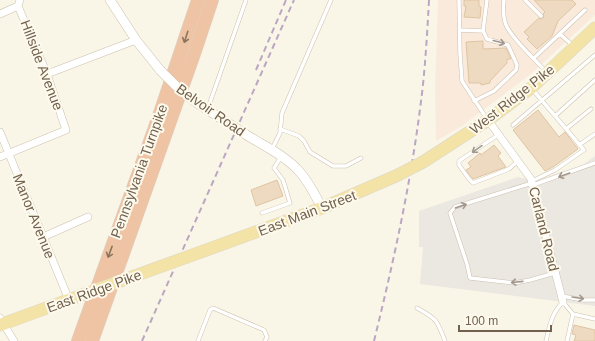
<svg xmlns="http://www.w3.org/2000/svg" width="595" height="341" font-family="Arial,sans-serif">
	<style>
		.commercial { fill: #faeadc }
		.industrial { fill: #ebe7e1 }
		.building { fill: #eedac1; stroke: #dfc4a3 }
		.lines { fill: none; stroke-linecap: round; stroke-linejoin: round }
		.service-casing { stroke: #ccc0ae; stroke-width: 4.5 }
		.minor-casing { stroke: #ccc0ae; stroke-width: 8 }
		.tertiary-casing { stroke: #ccc0ae; stroke-width: 10 }
		.primary-casing { stroke: #dad6d1; stroke-width: 13 }
		.motorway-casing { stroke: #dad6d1; stroke-width: 14 }
		.service { stroke: #fff; stroke-width: 3.5 }
		.minor { stroke: #fff; stroke-width: 7 }
		.tertiary { stroke: #fff; stroke-width: 9 }
		.primary { stroke: #f3e3a6; stroke-width: 12 }
		.motorway { stroke: #efc4a4; stroke-width: 13 }
		.rail { stroke: #bba6c3; stroke-width: 2; stroke-dasharray: 6 4; stroke-linecap: butt }
		.tertiary-bridge-casing { stroke: #ccc0ae; stroke-width: 10; stroke-linecap: butt }
		.primary-bridge-casing { stroke: #dad6d1; stroke-width: 13; stroke-linecap: butt }
		.tertiary-bridge { stroke: #fff; stroke-width: 9 }
		.primary-bridge { stroke: #f3e3a6; stroke-width: 12 }
		.oneway { stroke: #8b755f }
		.oneway2 { stroke: #a3988c }
		.labels { text-anchor: middle; dominant-baseline: central; stroke-width: 4; stroke-linejoin: round; paint-order: stroke }
		.street-label { font-size: 14px; fill: #72614e; stroke: #fdfaed }
	</style>
	<rect width="100%" height="100%" fill="#faf6e7"/>
	<path class="commercial" d="M438,0H595V15L532,73L462,126L436,141L435,85Z"/>
	<path class="industrial" d="M595,156V306L420,284L423,247H419V211L518,177L535,181L584,164Z"/>
	<path class="building" d="M464,0H479V6L481,7L480,18L464,17L466,6H464Z
		M534,0H572L576,4L558,21L552,36L537,49L527,39L529,37L524,32L539,18L541,19L544,17L543,14L545,12Z
		M483,41V49L506,48L511,59H507V63L490,81V83L481,85V83H469L466,42Z
		M538,110L559,137L565,132L578,149L553,167L545,171L513,130Z
		M494,145L501,153L498,156L506,167L473,179L466,170L471,167L468,163L480,153L481,155Z
		M277,180L283,196L256,206L251,190Z
		M574,325L595,330V341H574L576,335L572,334Z"/>
	<g class="lines">
		<defs>
			<path id="service" d="M459,0L460,54L462,81L487,119
				M504,0C503,8 503,17 506,25C512,39 535,59 545,71
				M525,0L541,16
				M460,30L483,31
				M560,34L572,45
				M534,58L585,10
				M474,101L494,91L516,70L517,65L508,45L487,39L483,31L487,0
				M208,108L246,0
				M555,116L595,80
				M513,125L595,55
				M280,129L299,136L304,141L310,152L333,166H346L361,158
				M566,129L591,109
				M498,135L459,161V165L469,179L473,183L509,169L518,161
				M579,145L595,134
				M272,149L280,133L282,113L331,0
				M532,181L555,170L584,150L533,90
				M532,183L455,207L450,213L467,264L470,278L514,283L530,280L555,273
				M533,185L595,163
				M262,213L290,203L283,180L274,168L281,157
				M562,296L583,300H595
				M417,308C437,319 437,320 445,341
				M198,341L210,310L213,308L264,330L267,337L265,341
				M546,341C550,325 551,314 563,302L573,314L595,319
				M567,341L573,314"/>
			<path id="minor" d="M0,14L18,6
				M47,74L136,40
				M488,120L531,179L563,302
				M0,132L69,300
				M0,157L66,130L47,74L18,6L20,0
				M43,237L88,217
				M0,318L14,341"/>
			<path id="tertiary" d="M110,0L136,40L160,70
				M194,101L228,123
				M245,134C262,145 283,154 297,169C308,180 315,195 322,208"/>
			<path id="primary" d="M423,162L488,120L531,88L595,28
				M187,257L322,208L398,175
				M0,325L82,295"/>
			<path id="motorway" d="M78,341L158,119L198,0
				M92,341L194,54L212,0"/>
		</defs>
		<use href="#service" class="service-casing"/>
		<use href="#minor" class="minor-casing"/>
		<use href="#tertiary" class="tertiary-casing"/>
		<use href="#primary" class="primary-casing"/>
		<use href="#motorway" class="motorway-casing"/>
		<use href="#service" class="service"/>
		<use href="#minor" class="minor"/>
		<use href="#tertiary" class="tertiary"/>
		<use href="#primary" class="primary"/>
		<use href="#motorway" class="motorway"/>
		<path class="rail" d="M256,70L286,0
			M142,341L294,0
			M374,341C393,264 410,187 420,109C425,73 427,36 429,0"/>
		<defs>
			<path id="tertiary-bridge" d="M160,70L175,85L194,101
				M228,123L245,134"/>
			<path id="primary-bridge" d="M398,175L423,162
				M82,295L187,257"/>
		</defs>
		<use href="#tertiary-bridge" class="tertiary-bridge-casing"/>
		<use href="#primary-bridge" class="primary-bridge-casing"/>
		<use href="#tertiary-bridge" class="tertiary-bridge"/>
		<use href="#primary-bridge" class="primary-bridge"/>
	</g>
	<defs><path id="oneway-shaft" d="M-6 0H5M1.5-3L5.5 0L1.5 3" fill="none" stroke-width="1.6" stroke-linecap="round" stroke-linejoin="round"/></defs>
	<g class="oneway">
		<use href="#oneway-shaft" transform="translate(186 37) rotate(108)"/>
		<use href="#oneway-shaft" transform="translate(110 252) rotate(110)"/>
	</g>
	<g class="oneway2">
		<use href="#oneway-shaft" transform="translate(499 42) rotate(15)"/>
		<use href="#oneway-shaft" transform="translate(477 149) rotate(145)"/>
		<use href="#oneway-shaft" transform="translate(564 175) rotate(160)"/>
		<use href="#oneway-shaft" transform="translate(461 206) rotate(-19)"/>
		<use href="#oneway-shaft" transform="translate(517 282) rotate(174)"/>
		<use href="#oneway-shaft" transform="translate(578 298) rotate(9)"/>
	</g>
	<g class="labels">
		<g class="street-label">
			<text transform="translate(42 65) rotate(69)">Hillside Avenue</text>
			<text transform="translate(512 99) rotate(-38)">West Ridge Pike</text>
			<text transform="translate(211 110) rotate(35)">Belvoir Road</text>
			<text transform="translate(139 171) rotate(-70)">Pennsylvania Turnpike</text>
			<text transform="translate(307 213) rotate(-21)">East Main Street</text>
			<text transform="translate(34 216) rotate(68)">Manor Avenue</text>
			<text transform="translate(544 229) rotate(76)">Carland Road</text>
			<text transform="translate(94 291) rotate(-20)">East Ridge Pike</text>
		</g>
	</g>
	<path d="M459 325v6h92v-6" fill="none" stroke="#72614e" stroke-width="2"/>
	<text x="465" y="325" font-size="12" fill="#72614e" stroke="#fdfaed" stroke-width="3" paint-order="stroke">100 m</text>
</svg>
